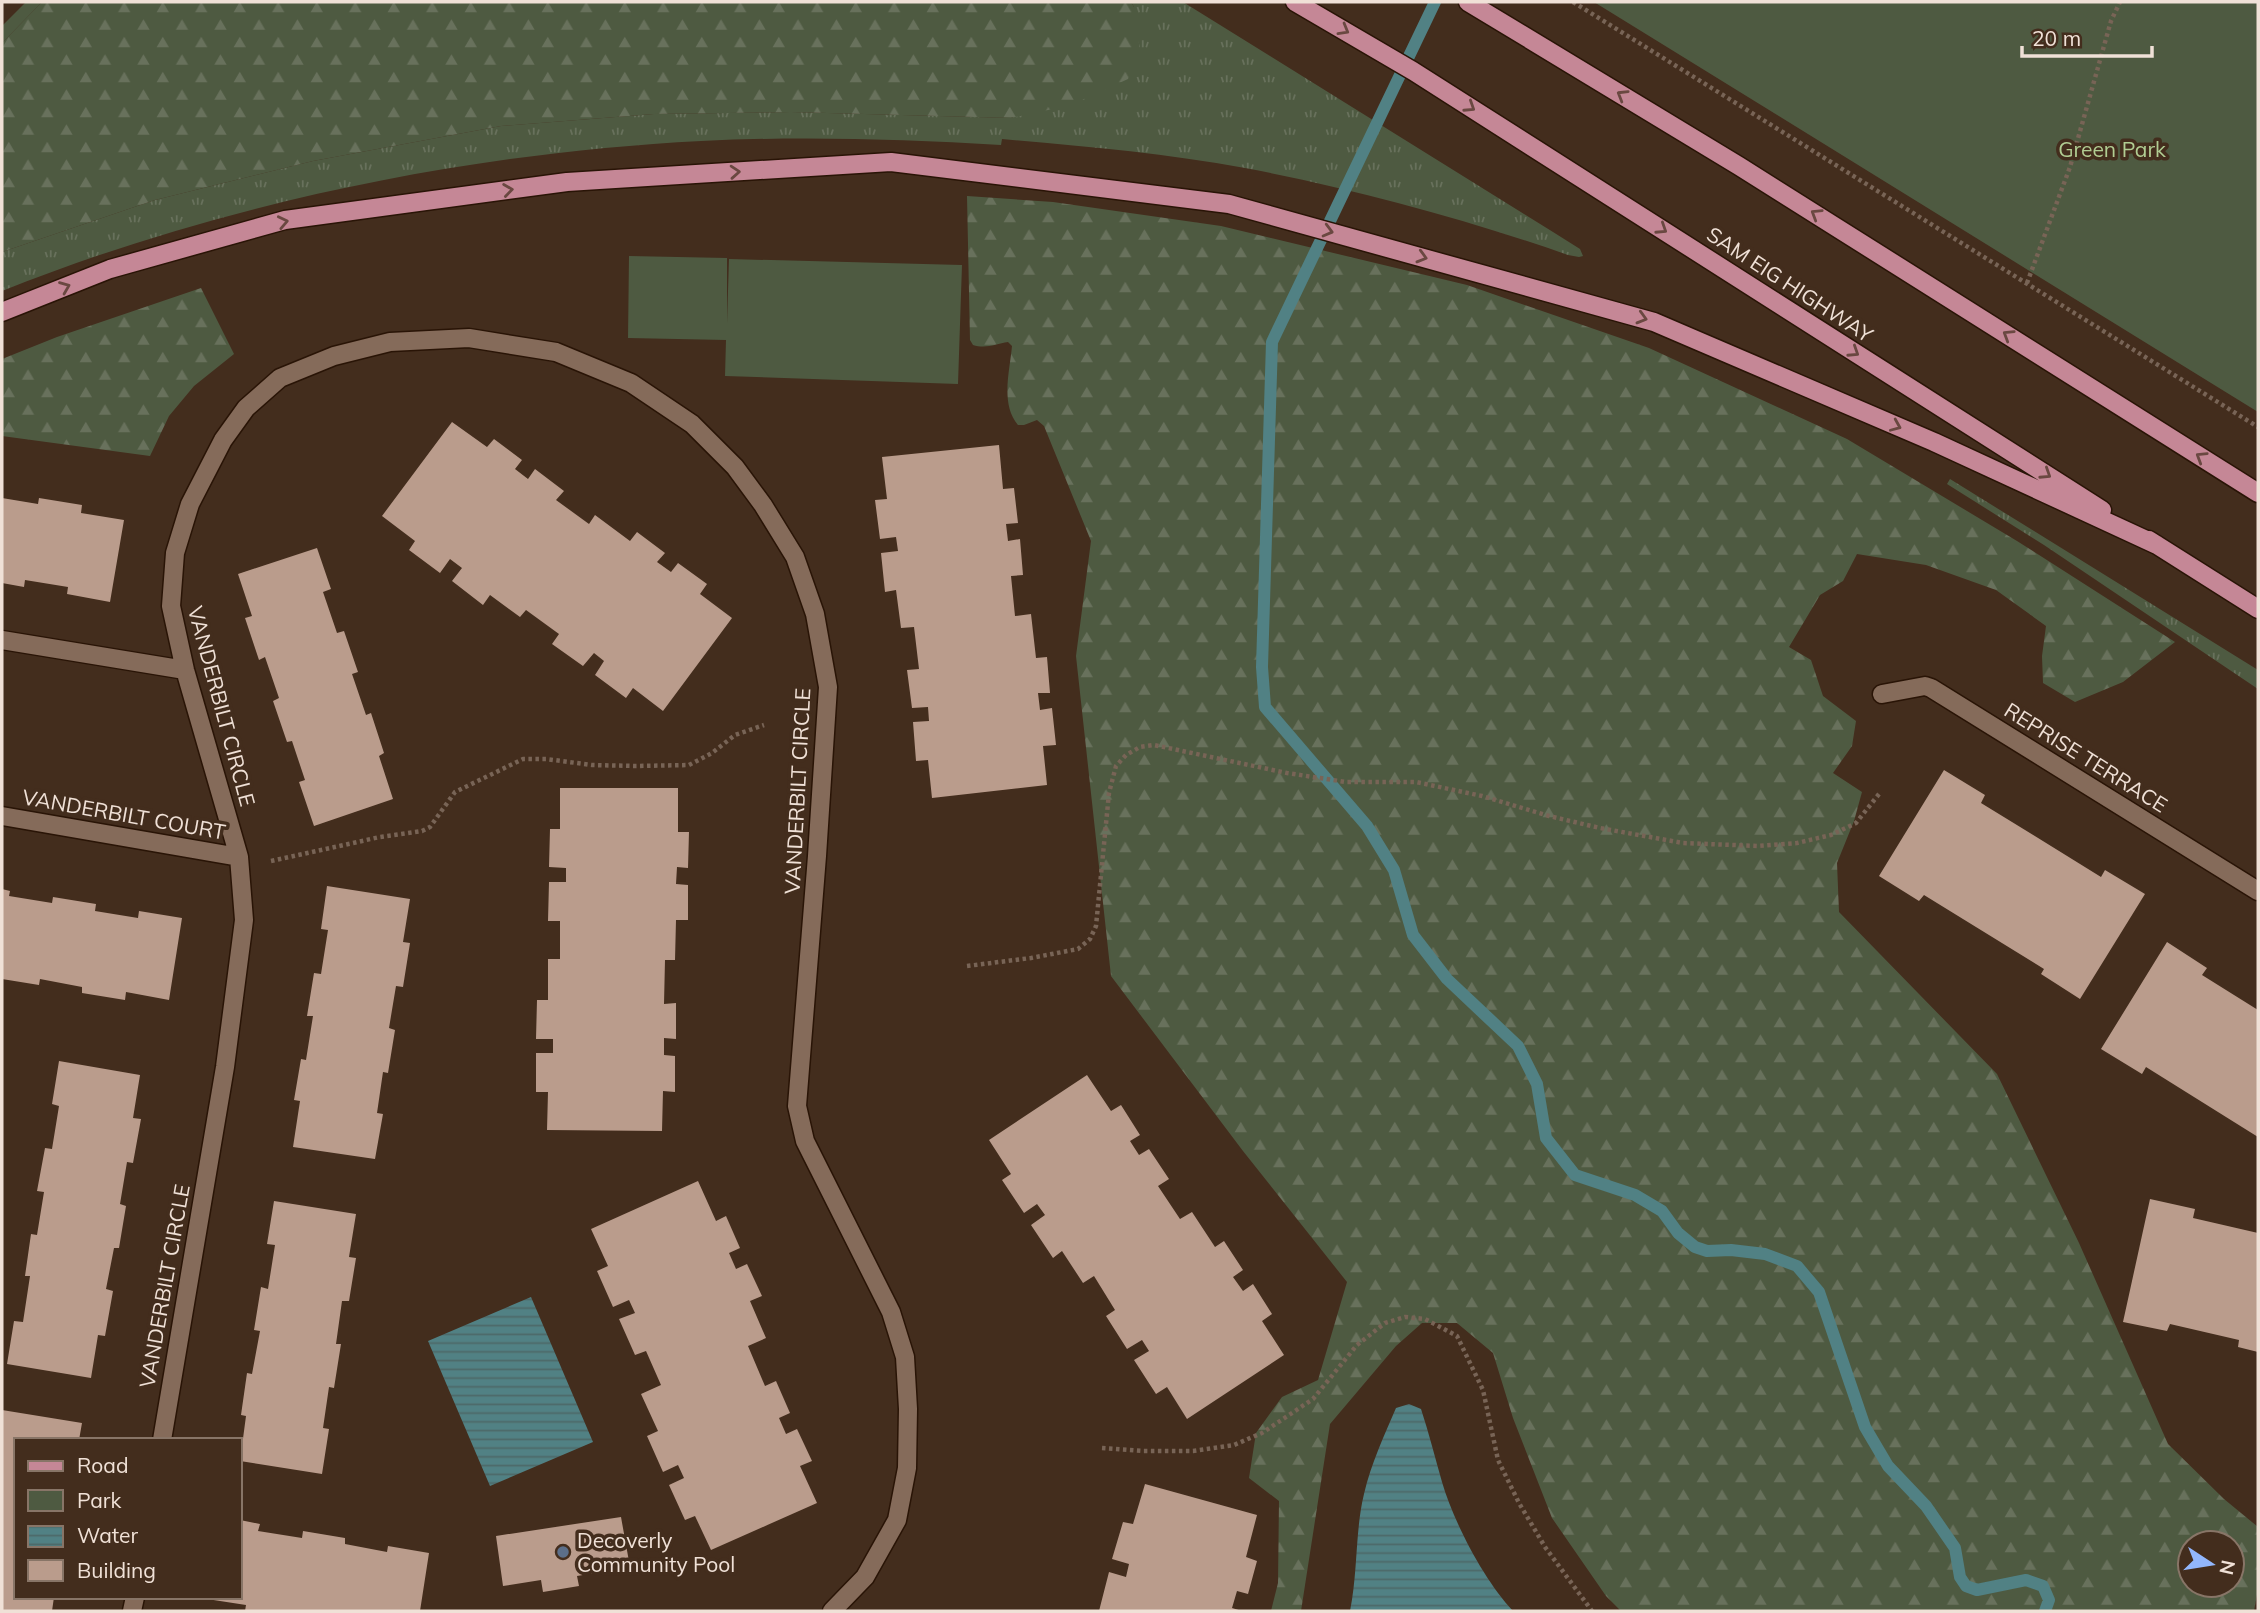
<svg xmlns="http://www.w3.org/2000/svg" width="2260" height="1613" font-family="Mulish,sans-serif">
	<style>
		.grass { fill: url(#grass-tufts) }
		.forest { fill: url(#forest-firs); fill-rule: evenodd }
		.green { fill: #4e5a41 }
		.water { fill: url(#water-rules) }
		.lines { fill: none; stroke-linecap: round; stroke-linejoin: round }
		.stream { stroke: #518184; stroke-width: 12 }
		.building { fill: #ba9c8c }
		.minor-casing { stroke: #291406; stroke-width: 21 }
		.primary-casing { stroke: #291406; stroke-width: 21 }
		.path { stroke: #786456; stroke-width: 4.5; stroke-dasharray: 3.5 3.5; stroke-linecap: butt }
		.minor { stroke: #856b5a; stroke-width: 18 }
		.primary { stroke: #c58796; stroke-width: 18 }
		.oneway { stroke: #6a4841 }
		.service-dot { fill: #5c6f8a; stroke: #432d1d; stroke-width: 2.5 }
		.labels { text-anchor: middle; dominant-baseline: central; stroke-width: 7; stroke-linejoin: round; paint-order: stroke }
		.park-label { font-size: 21px; fill: #b1cd93; stroke: #432d1d }
		.street-label { font-size: 21px; fill: #f0e1d7; stroke: #432d1d }
		.poi-label { font-size: 21px; fill: #f0e1d7; stroke: #432d1d; text-anchor: start }
	</style>
	<defs>
		<pattern id="grass-tufts" width="24" height="20" patternUnits="userSpaceOnUse" patternTransform="scale(1.75)"><rect width="24" height="20" fill="#4e5a41"/><path d="M3 7l-1-3M5 7V3M7 7l1-3M15 17l-1-3M17 17v-4M19 17l1-3" fill="none" stroke="#68715c"/></pattern>
		<pattern id="forest-firs" width="22" height="20" patternUnits="userSpaceOnUse" patternTransform="scale(1.75)"><rect width="22" height="20" fill="#4e5a41"/><path d="M5 1l3.5 6h-7zM16 11l3.5 6h-7z" fill="#68715c"/></pattern>
		<pattern id="water-rules" width="6" height="5" patternUnits="userSpaceOnUse" patternTransform="scale(1.75)"><rect width="6" height="5" fill="#518184"/><path d="M0 2.5h6" fill="none" stroke="#4d6969"/></pattern>
	</defs>
	<rect width="100%" height="100%" fill="#432d1d"/>
	<path class="grass" d="M26,2H42L2,43V26Z
		M1131,2H1183L1553,232L1580,249L1583,256L1579,257L1568,255C1462,218 1355,189 1245,168C1164,153 1083,146 1002,139L1001,145C901,139 801,136 701,141C467,153 219,204 2,291V252L155,200L313,161L501,126L654,114L791,112L1012,118L1134,7Z
		M1950,479L2258,670V689L2044,545L1947,484Z"/>
	<path class="forest" d="M42,2H1131L1134,7L1140,51L1128,79L1071,105L1011,118L791,112L654,114L501,126L313,161L155,200L2,252V43Z
		M967,196L1053,202L1221,226L1467,285L1649,348L1847,439L2017,541L2175,642L2123,682L2075,702L2043,683L2042,656L2046,626L1996,590L1926,565L1857,554L1843,581L1820,595L1789,647L1811,660L1823,696L1856,721L1852,746L1833,773L1862,792L1854,821L1837,863L1839,912L1997,1074L2079,1243L2168,1444L2224,1499L2258,1527V1589L2254,1611H1621L1606,1596L1552,1518L1513,1418L1493,1353L1457,1323H1422L1396,1346L1330,1424L1301,1611H1271L1278,1583L1279,1501L1249,1478L1256,1433L1282,1397L1318,1380L1347,1282L1243,1151L1111,976L1076,656L1091,541L1044,426L1037,420L1024,425H1018C1000,404 1010,370 1012,346L1008,342C996,344 986,349 973,345L970,340ZM2232,1543V1585H2190V1543Z
		M201,288L234,354L194,386L169,416L150,456L2,436V359L57,337Z"/>
	<path class="green" d="M1594,2H2258V412Z
		M629,256L727,258V323L729,259L962,265L958,384L725,376L726,340L628,338Z"/>
	<path class="water" d="M531,1297L593,1442L490,1486L428,1341Z
		M1409,1404L1421,1409C1429,1433 1435,1458 1442,1482C1454,1523 1484,1580 1513,1611H1350C1358,1572 1355,1531 1364,1494C1371,1464 1384,1436 1396,1408Z"/>
	<g class="lines">
		<path class="stream" d="M1435,2L1272,342L1262,667L1265,707L1367,826L1394,870L1413,935L1447,979L1518,1046L1537,1084L1546,1138L1575,1175L1635,1195L1662,1211L1678,1233L1695,1247L1707,1251L1731,1250L1765,1254L1797,1266L1819,1292L1865,1427L1888,1466L1926,1506L1955,1548L1960,1577L1966,1586L1977,1590L2026,1580L2043,1586L2049,1600L2045,1611"/>
	</g>
	<path class="building" d="M452,422L487,447L494,439L522,460L515,469L528,479L535,469L564,491L556,500L589,524L595,515L630,541L637,532L665,553L657,562L671,572L678,563L707,584L700,594L732,618L663,711L633,688L626,698L595,675L604,661L594,653L583,666L552,644L559,634L526,610L520,617L490,595L483,605L452,581L462,568L450,559L440,573L409,550L415,541L382,516Z
		M999,445L1003,489L1014,488L1018,523L1006,524L1008,541L1020,539L1023,575L1011,576L1015,616L1031,614L1036,658L1047,657L1050,693H1038L1040,710L1052,708L1056,745L1043,746L1047,785L932,798L928,760L916,761L913,722L929,721L928,707L912,708L907,670L919,669L914,627L901,628L896,590L885,592L881,553L898,551L896,537L880,539L875,500L887,499L882,457Z
		M2,498L38,504L39,498L82,505L81,513L124,520L110,602L67,594L68,587L25,580L24,587L2,583Z
		M317,548L331,589L323,592L337,633L344,631L358,672L352,674L366,715L371,713L384,753L379,756L393,799L314,826L299,782L305,780L292,741L287,742L273,701L279,698L265,657L259,660L245,618L252,616L238,574Z
		M1944,770L1985,795L1981,803L2012,822L2101,877L2105,870L2145,894L2080,999L2041,974L2044,969L1924,895L1919,901L1879,876Z
		M560,788H678V832H689L688,868L677,867L676,884L688,885V920H676L675,960H665L664,1004L676,1003V1039L664,1038V1055L675,1056V1092L663,1091L662,1131L547,1130L548,1092H536V1053H553V1039H536L537,1000H548V959H560V921H548L549,882H566V868L549,867L550,829H560Z
		M327,886L410,899L403,942L410,943L403,987L396,986L389,1028L395,1030L388,1073L383,1072L377,1113L383,1114L375,1159L293,1147L300,1101L294,1100L301,1059L306,1060L313,1016H307L314,973L321,974L328,930L321,929Z
		M2,889L10,891L9,896L52,903L53,897L96,904L95,911L138,918L139,911L182,918L169,1000L126,992L125,1000L82,993V987L40,979L39,985L2,979Z
		M2167,942L2207,968L2202,975L2258,1010V1137L2146,1067L2142,1074L2101,1049Z
		M59,1061L140,1075L133,1118L141,1119L133,1163L127,1162L120,1204L126,1206L119,1248H114L106,1289L113,1291L105,1336L98,1335L91,1378L7,1364L14,1321L23,1322L30,1276H25L31,1234L37,1235L44,1192L37,1191L45,1148L52,1149L59,1106L52,1104Z
		M1087,1075L1111,1111L1121,1105L1140,1135L1130,1141L1139,1155L1149,1149L1169,1179L1158,1186L1180,1219L1192,1212L1215,1247L1224,1241L1243,1270L1233,1277L1243,1291L1253,1284L1272,1314L1262,1321L1284,1355L1187,1419L1167,1387L1156,1394L1134,1360L1149,1351L1142,1340L1127,1349L1106,1316L1115,1310L1094,1276L1083,1283L1062,1251L1053,1258L1031,1225L1045,1215L1037,1204L1024,1213L1002,1180L1011,1174L989,1140Z
		M698,1181L716,1221L726,1216L740,1248L729,1253L736,1269L747,1264L762,1296L750,1301L766,1338L748,1346L765,1386L776,1381L790,1413L779,1418L786,1434L797,1429L812,1461L800,1466L817,1503L711,1550L695,1516L685,1520L669,1485L684,1478L678,1465L663,1472L647,1436L658,1431L641,1394L661,1385L646,1351L635,1355L619,1319L635,1313L629,1300L613,1307L597,1271L608,1266L591,1229Z
		M2150,1199L2195,1209L2193,1218L2258,1233V1352L2238,1347L2239,1340L2170,1324L2167,1331L2123,1322Z
		M274,1201L356,1214L349,1257L356,1258L349,1301H342L336,1344H341L334,1388L329,1387L323,1428L329,1429L322,1474L240,1461L246,1416L241,1415L247,1373L252,1374L260,1331L254,1330L261,1287L268,1289L275,1245L267,1244Z
		M2,1410L82,1423L79,1440H16V1597H54L52,1611H2Z
		M1145,1484L1257,1515L1246,1557L1257,1561L1248,1594L1237,1591L1232,1608L1242,1611H1099L1109,1572L1126,1577L1129,1564L1112,1559L1123,1522L1133,1524Z
		M621,1517L630,1567L577,1576L579,1586L543,1592L541,1580L503,1586L496,1536Z
		M240,1520L260,1524L258,1531L302,1538L303,1531L345,1538V1544L387,1552L388,1546L429,1553L420,1611H245L246,1605L207,1599L240,1597Z"/>
	<g class="lines">
		<defs>
			<path id="minor" d="M2,640L185,670
				M1882,694L1925,686L1931,688L2258,891
				M2,816L239,857
				M162,1440L225,1067L244,920L239,857L185,670L171,606L175,553L190,504L223,440L246,408L280,378L334,356L390,342L469,338L556,352L631,383L692,424L735,467L763,505L795,557L815,614L828,687L817,856L797,1106L805,1141L891,1312L905,1357L908,1409L907,1468L897,1520L865,1577L832,1611
				M132,1611L135,1597"/>
			<path id="primary" d="M1295,2L1413,71L2102,510
				M1468,2L1739,166L2258,493
				M2,312L110,269L285,220L567,182L891,162L1229,204L1654,322L1934,442L2157,545
				M2149,540L2258,609"/>
		</defs>
		<use href="#minor" class="minor-casing"/>
		<use href="#primary" class="primary-casing"/>
		<path class="path" d="M1573,2L2258,427
			M2027,283L2070,167L2111,21L2120,2
			M271,861L380,837L422,831L430,827L455,792L523,759H546L592,765L636,766L689,765L712,753L735,735L764,725
			M967,966L1031,958L1078,949L1090,939L1096,926L1109,793L1116,766L1126,755L1140,747L1154,745L1287,773L1346,782H1416L1482,796L1549,816L1600,828L1683,843L1758,846L1797,843L1831,835L1856,823L1879,794
			M1102,1448L1143,1451H1193L1234,1445L1262,1433L1313,1399L1357,1345L1385,1323L1405,1317L1425,1319L1457,1336L1483,1390L1498,1460L1519,1503L1545,1547L1592,1611"/>
		<use href="#minor" class="minor"/>
		<use href="#primary" class="primary"/>
	</g>
	<defs><path id="oneway-chevron" d="M-2-3.5L2.5 0L-2 3.5" fill="none" stroke-width="1.6" stroke-linecap="round" stroke-linejoin="round" transform="scale(1.75)"/></defs>
	<g class="oneway">
		<use href="#oneway-chevron" transform="translate(1344 30) rotate(30)"/>
		<use href="#oneway-chevron" transform="translate(1622 95) rotate(-149)"/>
		<use href="#oneway-chevron" transform="translate(1470 107) rotate(33)"/>
		<use href="#oneway-chevron" transform="translate(735 172) rotate(-4)"/>
		<use href="#oneway-chevron" transform="translate(508 190) rotate(-8)"/>
		<use href="#oneway-chevron" transform="translate(1816 214) rotate(-148)"/>
		<use href="#oneway-chevron" transform="translate(283 222) rotate(-12)"/>
		<use href="#oneway-chevron" transform="translate(1662 229) rotate(33)"/>
		<use href="#oneway-chevron" transform="translate(1328 231) rotate(15)"/>
		<use href="#oneway-chevron" transform="translate(1422 257) rotate(16)"/>
		<use href="#oneway-chevron" transform="translate(65 287) rotate(-22)"/>
		<use href="#oneway-chevron" transform="translate(1642 318) rotate(16)"/>
		<use href="#oneway-chevron" transform="translate(2008 335) rotate(-148)"/>
		<use href="#oneway-chevron" transform="translate(1854 352) rotate(33)"/>
		<use href="#oneway-chevron" transform="translate(1896 426) rotate(23)"/>
		<use href="#oneway-chevron" transform="translate(2201 457) rotate(-148)"/>
		<use href="#oneway-chevron" transform="translate(2046 474) rotate(33)"/>
	</g>
	<circle class="service-dot" cx="563" cy="1552" r="7"/>
	<g class="labels">
		<g class="park-label">
			<text x="2112" y="149">Green Park</text>
		</g>
		<g class="street-label">
			<text transform="translate(1790 284) rotate(33)">SAM EIG HIGHWAY</text>
			<text transform="translate(222 706) rotate(75)">VANDERBILT CIRCLE</text>
			<text transform="translate(2086 757) rotate(32)">REPRISE TERRACE</text>
			<text transform="translate(797 791) rotate(-87)">VANDERBILT CIRCLE</text>
			<text transform="translate(124 814) rotate(10)">VANDERBILT COURT</text>
			<text transform="translate(164 1286) rotate(-80)">VANDERBILT CIRCLE</text>
		</g>
		<g class="poi-label">
			<text x="577" y="1540">Decoverly<tspan x="577" dy="24">Community Pool</tspan></text>
		</g>
	</g>
	<rect width="2260" height="1613" fill="none" stroke="#f0e1d7" stroke-width="7"/>
	<rect x="14" y="1438" width="228" height="161" fill="#432d1d" stroke="#887567" stroke-width="2"/>
	<rect x="28" y="1461" width="35" height="10" fill="#c58796" stroke="#887567" stroke-width="2"/>
	<text x="77" y="1473" font-size="21" fill="#f0e1d7">Road</text>
	<rect x="28" y="1490" width="35" height="21" fill="#4e5a41" stroke="#887567" stroke-width="2"/>
	<text x="77" y="1508" font-size="21" fill="#f0e1d7">Park</text>
	<rect x="28" y="1526" width="35" height="21" fill="url(#water-rules)" stroke="#887567" stroke-width="2"/>
	<text x="77" y="1543" font-size="21" fill="#f0e1d7">Water</text>
	<rect x="28" y="1560" width="35" height="21" fill="#ba9c8c" stroke="#887567" stroke-width="2"/>
	<text x="77" y="1578" font-size="21" fill="#f0e1d7">Building</text>
	<g transform="translate(2211 1564) rotate(102)"><circle r="33" fill="#432d1d" stroke="#887567" stroke-width="2"/>
	<path d="M0-5L12 26L0 18L-12 26Z" fill="#92b7fd"/>
	<text y="-10" font-size="19" font-weight="bold" text-anchor="middle" fill="#f0e1d7">N</text>
	</g>
	<path d="M2022 46v10h130v-10" fill="none" stroke="#f0e1d7" stroke-width="3.5"/>
	<text x="2032" y="46" font-size="21" fill="#f0e1d7" stroke="#432d1d" stroke-width="5" paint-order="stroke">20 m</text>
</svg>
